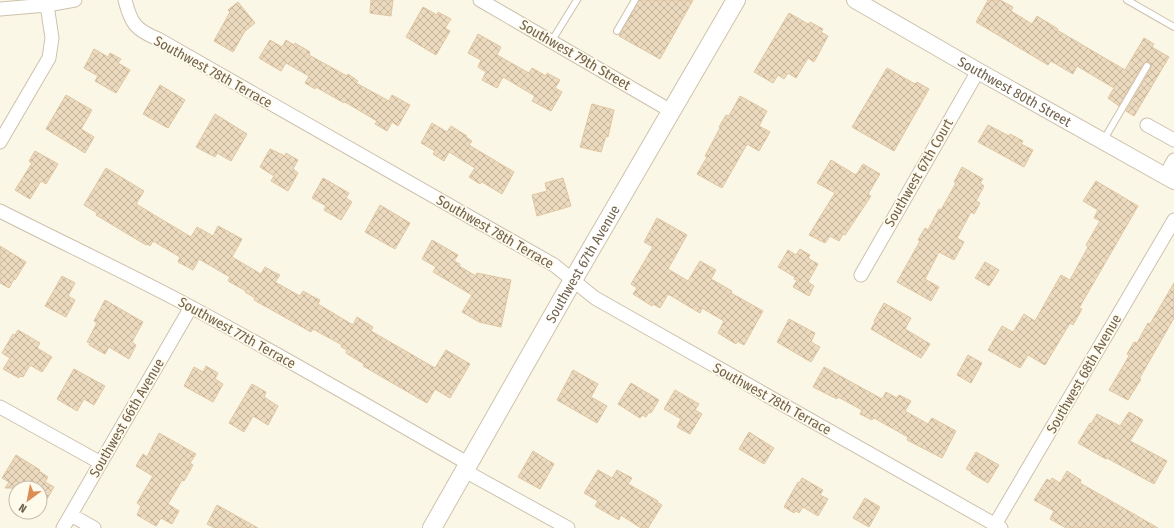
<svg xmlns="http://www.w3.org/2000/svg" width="1174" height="528" font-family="'Fira Sans Condensed',sans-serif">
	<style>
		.building { fill: url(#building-cross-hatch); stroke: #e0c6a1 }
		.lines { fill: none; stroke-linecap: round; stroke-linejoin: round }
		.service-casing { stroke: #ccc1ad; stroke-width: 8 }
		.minor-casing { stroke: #ccc1ad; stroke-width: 15 }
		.tertiary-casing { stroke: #ccc1ad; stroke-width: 18 }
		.secondary-casing { stroke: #cec2ab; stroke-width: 20 }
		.service { stroke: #fff; stroke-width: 6 }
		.minor { stroke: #fff; stroke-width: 13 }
		.tertiary { stroke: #fff; stroke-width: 16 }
		.secondary { stroke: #fff; stroke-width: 18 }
		.labels { text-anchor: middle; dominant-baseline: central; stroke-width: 3.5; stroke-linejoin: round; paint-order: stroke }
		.street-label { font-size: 14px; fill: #72624d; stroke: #fefaec }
	</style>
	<defs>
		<pattern id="building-cross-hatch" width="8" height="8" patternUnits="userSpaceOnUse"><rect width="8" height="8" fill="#ecdabe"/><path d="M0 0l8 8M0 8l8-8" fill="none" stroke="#c4b49d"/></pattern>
	</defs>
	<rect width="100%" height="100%" fill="#fbf7e6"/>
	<path class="building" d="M371,0H393L391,16L370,13Z
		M639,0H693L660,59L619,36Z
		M988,0H1000L1013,7L1011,11L1032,24L1037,16L1058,29L1057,30L1125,70L1144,38L1154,44L1152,47L1169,57L1134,116L1126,111L1151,68V66L1150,62H1147L1143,64L1119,106L1108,98L1114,88L1077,66L1073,74L1051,61L1048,65L976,22Z
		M238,2L255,23L245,31L233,52L214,41L230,12L228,10Z
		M423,7L437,15L438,12L451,19L445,28L450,31L436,55L406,37Z
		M789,13L808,24L810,22L823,29L821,32L828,36L814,62L808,58L796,78L788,73L784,79L778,75L773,83L754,72Z
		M478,34L501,47L497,55L529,73L532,68L546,76L547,73L560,80L555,88L562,92L551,111L532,101L535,96L503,77L497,88L482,80L486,72L478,67L481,60L468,53Z
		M270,40L282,47L286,40L294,45L295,43L310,52L309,55L347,76L348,74L358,81L356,83L389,101L392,95L410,105L398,126L392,122L387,131L375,124L377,121L345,102L344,103L316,87L315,89L305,83L309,76L286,63L281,71L259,58Z
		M94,49L108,57L110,53L121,59L118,63L130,70L116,93L95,81L98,76L84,68Z
		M887,68L915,84L917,82L929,89L894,151L852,127Z
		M160,85L185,100L168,128L143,114Z
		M66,95L92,110L81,129L94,137L85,153L46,129Z
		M740,96L767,111L759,126L770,132L759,151L747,144L722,188L697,174L707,157L705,156L720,128L719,127L726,115L729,116Z
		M592,104L614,110L608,137L606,136L601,152L580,147Z
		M215,114L247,134L231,161L217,153L215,157L196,147Z
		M432,123L447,132L451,126L467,136L466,137L472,141L469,145L514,172L502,194L482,182L480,184L469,177L475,168L449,152L444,161L433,154L435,151L421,143Z
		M988,125L1009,136L1010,134L1023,141L1021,144L1033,150L1024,167L978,142Z
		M270,149L285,156L286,153L298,160L293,169L298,173L288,191L271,181L274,176L260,167Z
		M35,151L58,164L46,184L41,181L30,199L15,190L32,163L29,161Z
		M831,160L856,175L863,164L880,174L868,194L871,196L845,235L843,234L839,241L830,236L825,243L809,235L835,193L817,183Z
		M962,167L983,179L980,183L984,186L976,201L980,203L974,214L971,212L957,238L964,242L954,260L939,252L925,279L939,287L931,301L897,282L920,241L918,240L925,228L928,230L939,209L941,210L956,183L954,182Z
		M106,168L144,191L136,204L191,237L197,227L213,236L218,226L242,239L232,257L261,274L265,267L272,271L280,275L275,282L300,296L303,291L312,296L320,300L318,304L353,325L357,317L373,327L371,331L435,368L446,350L470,364L450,398L435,389L427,403L363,366L364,364L346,353L347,350L341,347L342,345L313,329L311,332L254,300L255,298L245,292L246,291L228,281L230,277L199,259L193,270L178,262L180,257L153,241L150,246L147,244L146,245L96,215L97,213L84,205Z
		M323,178L349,193L346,198L352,202L341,220L324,210L326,206L312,198Z
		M563,178L571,206L537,216L532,195L547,191L545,183Z
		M1096,181L1138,206L1079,308L1082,309L1073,325L1070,323L1045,365L1028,355L1020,368L988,350L1002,326L1013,332L1024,314L1035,321L1061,275L1070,280L1088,247L1086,245L1100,221L1094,218L1098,210L1083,201Z
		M380,205L410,223L395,249L365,232Z
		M657,218L687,235L668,269L688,281L700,261L716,270L711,279L732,291L731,293L763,311L744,345L737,341L736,344L718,333L724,321L702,308L700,313L668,294L660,308L653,304L652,306L633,294L637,288L631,284L653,247L644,242Z
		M432,240L458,255L454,261L460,264L459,266L476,276L477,273L511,280L501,327L479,322L462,312L472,295L433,272L436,267L422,259Z
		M0,246L26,262L15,280L14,279L9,288L0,283Z
		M800,249L810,255L808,258L818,264L808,282L814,286L809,296L793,287L797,280L794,279L795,277L778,267L788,250L796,255Z
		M985,262L999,270L989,286L975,278Z
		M62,276L75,283L68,296L75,300L66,317L45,306Z
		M1174,283V318L1139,379H1141L1128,400L1109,390L1129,356L1127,354L1134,342L1137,343L1148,323L1150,324Z
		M105,300L143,322L132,342L136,345L129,359L109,347L105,354L89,345L90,343L87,342L97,323L94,321Z
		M884,303L911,318L905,329L930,344L921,358L871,329L875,322L874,321Z
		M789,319L815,333L811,342L820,347L811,362L777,342Z
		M18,330L40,343L37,348L52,357L42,372L30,365L23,377L20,376L19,378L3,369L10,358L2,353L13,334L15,335Z
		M968,355L982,363L971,383L957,375Z
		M206,366L218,373L215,379L223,384L213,402L184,386L194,367L203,372Z
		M824,367L882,399L886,392L897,398L899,395L911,401L905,411L928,424L932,418L956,431L942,458L907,440L908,437L874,418L872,420L860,414L862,410L838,397L837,399L813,387Z
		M74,369L105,386L94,405L84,399L77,411L57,399Z
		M573,370L598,384L591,397L607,406L597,423L557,400Z
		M631,383L659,400L651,413L649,412L646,417L642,415L640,418L618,404Z
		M252,384L266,392L264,397L278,406L268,425L253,416L244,432L229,423Z
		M675,390L699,404L695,410L702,414L690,434L677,427L681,419L664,409Z
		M1129,412L1143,420L1130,441L1167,461L1154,484L1107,458L1106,459L1078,443L1090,423L1091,424L1097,414L1120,426Z
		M749,432L774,448L764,464L739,449Z
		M159,433L196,454L190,463L193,465L184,481L182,480L168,504L179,511L172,524L161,518L156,526L137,515L141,506L137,503L153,476L136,466L143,454L147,457Z
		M533,451L554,464L540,489L518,477Z
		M976,452L999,465L988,483L971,473L972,472L966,469Z
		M16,455L40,470L39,471L48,477L45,482L54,487L40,511V488H5L9,482L2,478Z
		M598,470L612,478L617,470L632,478L628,484L658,501L657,502L662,505L648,528H641L621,515L619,520L595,506L598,501L584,493Z
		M1067,471L1081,480L1080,483L1158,528H1066L1050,519L1054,511L1034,500L1047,479L1050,481L1052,478L1060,483Z
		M802,478L823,490L820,495L828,499L818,516L803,507L799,513L796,511L794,513L784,507L798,482L799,483Z
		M865,498L880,507L869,527L853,518Z
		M217,505L258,528H215L207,524Z"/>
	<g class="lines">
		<defs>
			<path id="service" d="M1127,0L1174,27
				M617,31L635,0
				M551,42L577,0
				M1103,141L1147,66"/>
			<path id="minor" d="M125,0C131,24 136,30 158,39L554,265L595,298L1001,528
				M480,0L671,111
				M0,9L47,5L75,0
				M1147,125L1174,140
				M0,142L49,58L52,38L47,5
				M1165,176L1174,160
				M0,211C63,243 127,273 189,306C284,357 376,411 469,464
				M861,275L978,71
				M0,407L101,463
				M465,471L568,528
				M71,515L94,528
				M63,528L191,307
				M993,528L1174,220"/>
			<g id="tertiary">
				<path id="s1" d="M855,0L978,71L1174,181"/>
			</g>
			<g id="secondary">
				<path id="s2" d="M432,528L573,280L736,0"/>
			</g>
		</defs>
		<use href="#service" class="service-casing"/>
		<use href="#minor" class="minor-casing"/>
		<use href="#tertiary" class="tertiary-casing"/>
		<use href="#secondary" class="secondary-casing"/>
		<use href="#service" class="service"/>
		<use href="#minor" class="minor"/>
		<use href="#tertiary" class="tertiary"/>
		<use href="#secondary" class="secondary"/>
	</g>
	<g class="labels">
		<g class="street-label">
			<text transform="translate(575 55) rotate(30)">Southwest 79th Street</text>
			<text transform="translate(213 72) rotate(29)">Southwest 78th Terrace</text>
			<text stroke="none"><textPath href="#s1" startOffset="184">Southwest 80th Street</textPath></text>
			<text transform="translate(919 173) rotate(-60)">Southwest 67th Court</text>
			<text transform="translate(495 232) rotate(30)">Southwest 78th Terrace</text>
			<text stroke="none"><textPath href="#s2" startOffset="304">Southwest 67th Avenue</textPath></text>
			<text transform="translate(237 333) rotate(29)">Southwest 77th Terrace</text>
			<text transform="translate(1084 374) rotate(-60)">Southwest 68th Avenue</text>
			<text transform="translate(772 399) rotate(29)">Southwest 78th Terrace</text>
			<text transform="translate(127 418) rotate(-60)">Southwest 66th Avenue</text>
		</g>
	</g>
	<g transform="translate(28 500) rotate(212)"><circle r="19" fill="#fefaec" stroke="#c6bdac"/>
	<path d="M0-3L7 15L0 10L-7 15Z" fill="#dc8d54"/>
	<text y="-6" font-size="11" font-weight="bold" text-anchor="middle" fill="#72624d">N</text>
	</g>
</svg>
